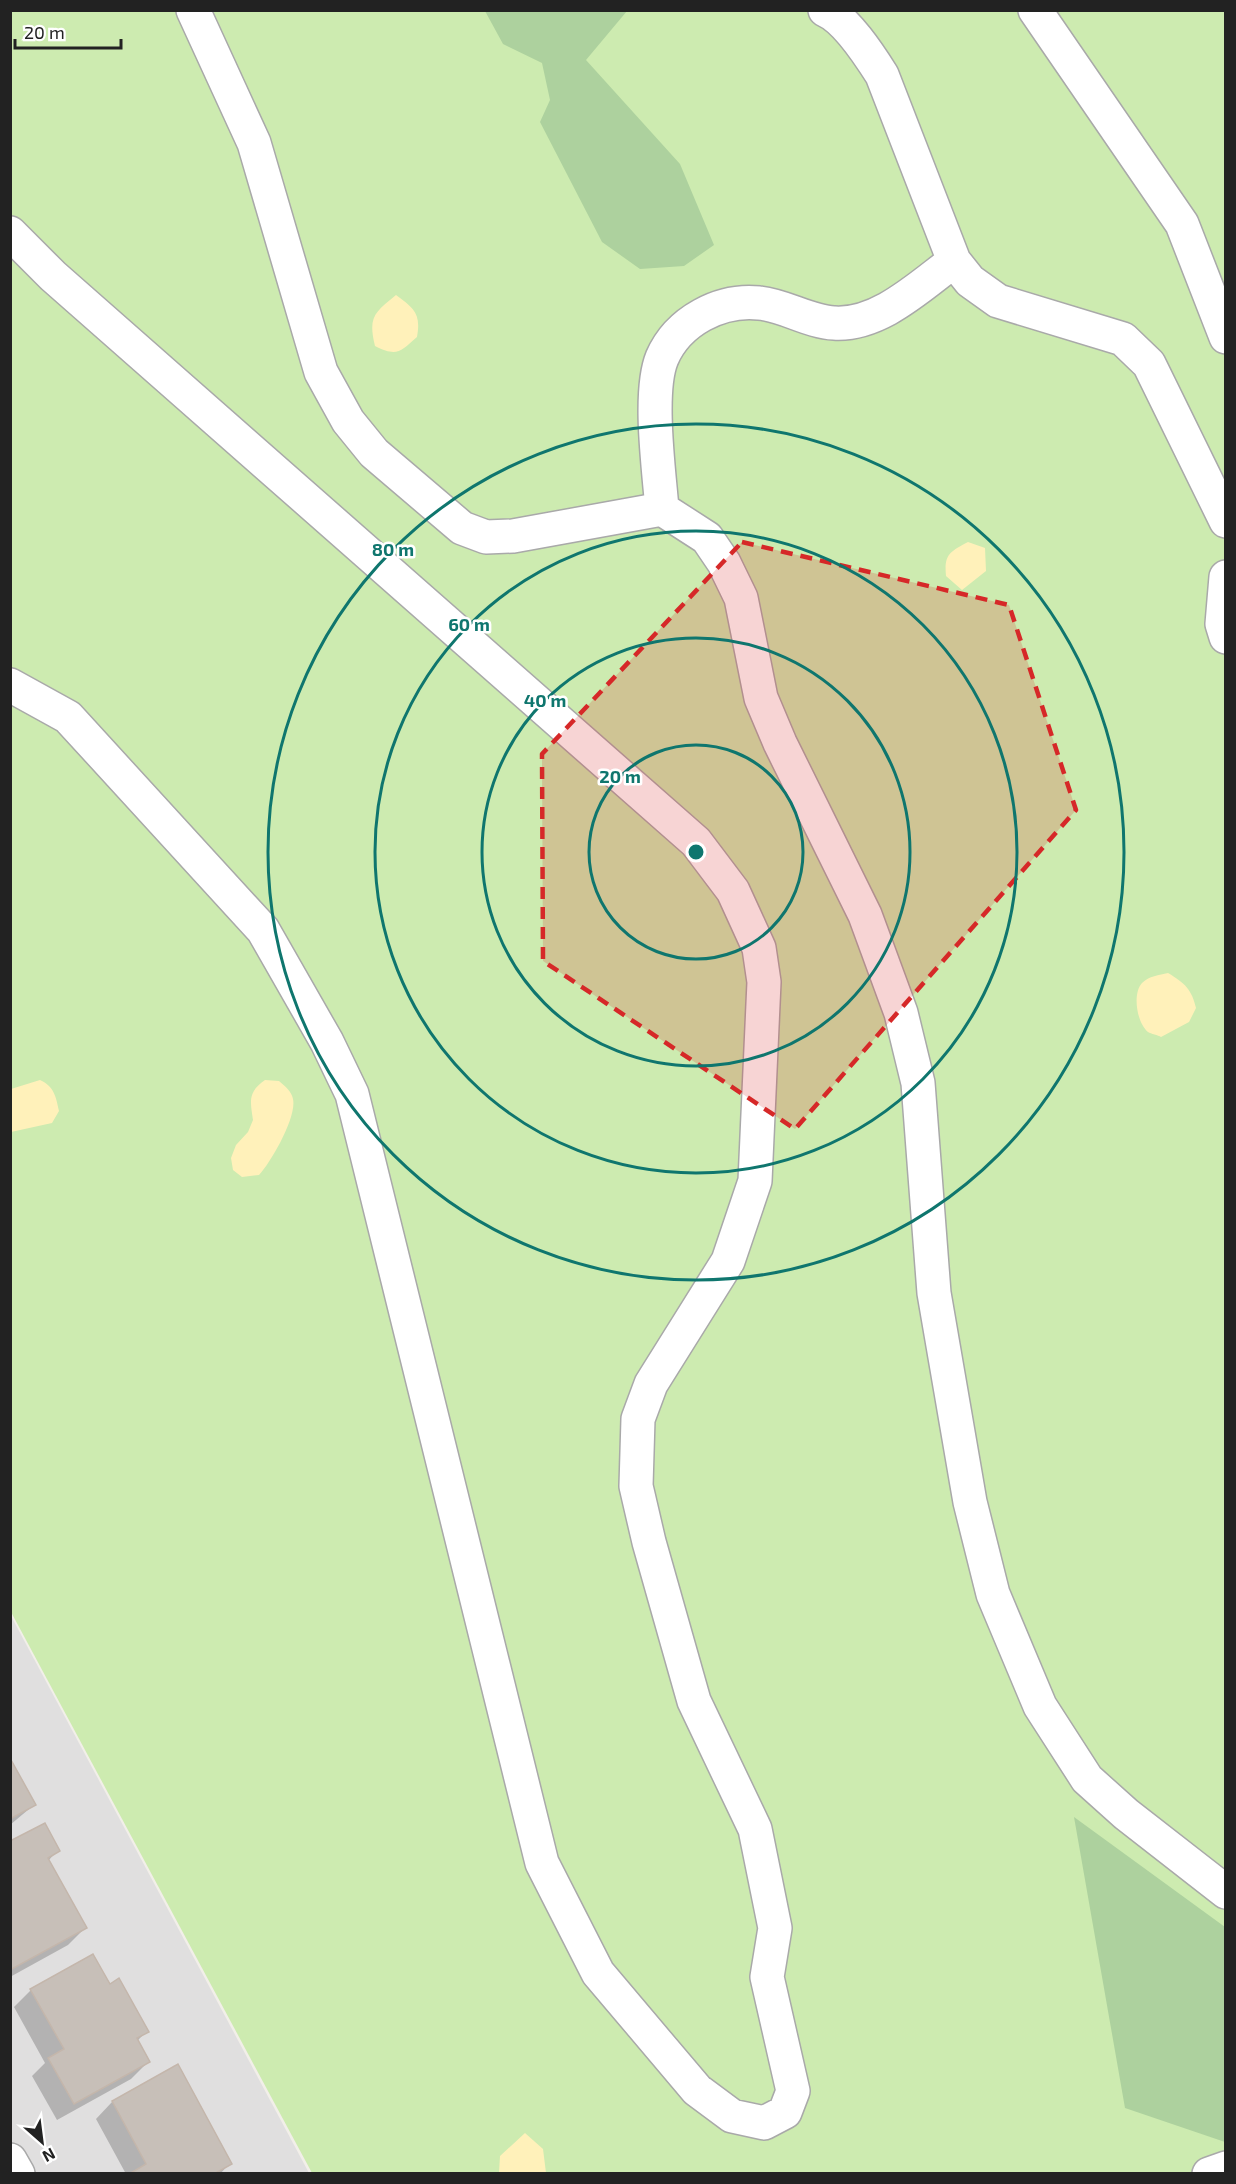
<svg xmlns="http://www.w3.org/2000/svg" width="1236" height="2184" font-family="'Exo 2',sans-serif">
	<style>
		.residential { fill: #e0dfdf }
		.grass { fill: #cdebb0 }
		.forest { fill: #add19e }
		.sand { fill: #fff1ba }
		.shadow { fill: #0003 }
		.building { fill: #c7bfb8; stroke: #c4b6ab; stroke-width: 1.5 }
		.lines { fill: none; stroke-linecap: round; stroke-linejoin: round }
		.minor-casing { stroke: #a9a9a9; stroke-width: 36 }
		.minor { stroke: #fff; stroke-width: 33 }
		.marked { fill: #d62828; fill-opacity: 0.2; stroke: #d62828; stroke-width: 4.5; stroke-dasharray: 12 8; stroke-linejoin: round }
		.ring { fill: none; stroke: #0f766e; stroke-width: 3 }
		.centre { fill: #0f766e; stroke: #fff; stroke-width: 3 }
		.ring-label { font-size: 18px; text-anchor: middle; font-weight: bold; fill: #0f766e; stroke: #fff; stroke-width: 5; stroke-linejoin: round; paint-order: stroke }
	</style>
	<rect width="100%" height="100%" fill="#f2efe9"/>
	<path class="residential" d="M11,1616L309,2173H11Z"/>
	<path class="grass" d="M11,11H1225V2173H312L11,1612Z"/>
	<path class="forest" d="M485,11H627L586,60L680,164L714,245L684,266L640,269L602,242L540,122L550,100L542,63L503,44Z
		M1074,1817L1225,1927V2142L1125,2108Z"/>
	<path class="sand" d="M396,295C415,309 421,314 417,337C400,352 397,357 375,346C368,317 374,313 396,295Z
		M968,542L985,548L986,571L962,590L946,576C944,555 949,552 968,542Z
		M1168,973C1185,983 1192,990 1196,1008L1189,1022L1161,1037C1158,1035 1151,1034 1148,1032C1137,1023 1132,994 1142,983C1149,976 1159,975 1168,973Z
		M40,1080C54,1086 56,1097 59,1111L52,1123L11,1132V1089Z
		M265,1080L279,1081C285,1086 292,1092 293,1099C297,1117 271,1162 259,1175L242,1177L233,1170L231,1158L236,1145L248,1132L253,1120C250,1100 248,1092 265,1080Z
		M525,2133L543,2149L546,2173H499L500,2156Z"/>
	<path class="shadow" d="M10,1761L35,1804L10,1825Z
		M10,1843L58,1850L48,1861L85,1928L68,1945L10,1977Z
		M109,1986L147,2031L137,2041L148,2062L131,2079L57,2120L32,2076L45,2063L14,2007L31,1990Z
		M112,2102L230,2163L220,2174H126L96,2119Z"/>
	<path class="building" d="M10,1758L36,1805L10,1819Z
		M45,1823L60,1851L48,1858L87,1928L10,1970V1841Z
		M93,1954L110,1984L119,1978L149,2032L137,2038L150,2062L74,2104L48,2058L64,2049L30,1989Z
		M178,2064L232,2164L214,2174H129L146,2164L112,2101Z"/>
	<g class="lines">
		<defs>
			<path id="minor" d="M193,10L254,143L321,372L348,421L374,453L462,528L486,537L513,536L662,509
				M825,10C846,19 870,56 882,75L954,261L970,281L998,301L1123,339L1149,364L1226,521
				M1035,10L1182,224L1226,337
				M10,233L53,276L696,842L733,891L759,948L764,982L755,1181L728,1261L651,1384L638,1419L636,1486L649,1542L694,1701L755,1829L775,1928L767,1977L793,2091L785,2112L764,2123L732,2116L697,2090L598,1973L542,1863L352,1094L327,1042L263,930L68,717L10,685
				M954,261C920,286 879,326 834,323C809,322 784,305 759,303C720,299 678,321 662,358C648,392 659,471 662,509L707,538L724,563L741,598L761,698L780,743L865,915L901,1013L918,1083L934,1293L970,1502L993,1594L1040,1706L1087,1779L1126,1814L1226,1892
				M1226,577L1222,624L1226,637
				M10,2160L18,2174
				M1209,2174L1226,2168"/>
		</defs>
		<use href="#minor" class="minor-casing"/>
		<use href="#minor" class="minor"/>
	</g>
	<path class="marked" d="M742,542L1009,605L1076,810L795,1129L543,961L542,754Z"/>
	<g class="ring">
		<circle cx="696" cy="852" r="107"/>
		<circle cx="696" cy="852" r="214"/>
		<circle cx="696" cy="852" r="321"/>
		<circle cx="696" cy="852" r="428"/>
	</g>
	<circle cx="696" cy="852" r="9" class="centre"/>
	<g class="ring-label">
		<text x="393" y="556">80 m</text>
		<text x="469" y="631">60 m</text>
		<text x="545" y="707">40 m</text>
		<text x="620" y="783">20 m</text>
	</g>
	<rect width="1236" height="2184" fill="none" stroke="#222222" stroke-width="24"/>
	<g transform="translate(42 2142) rotate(152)" stroke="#ffffff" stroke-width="4.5" paint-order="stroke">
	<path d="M0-4.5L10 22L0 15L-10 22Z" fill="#222222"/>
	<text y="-9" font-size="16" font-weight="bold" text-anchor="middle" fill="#222222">N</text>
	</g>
	<path d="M15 39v9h106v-9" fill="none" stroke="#222222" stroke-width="3"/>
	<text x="24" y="39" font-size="18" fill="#222222" stroke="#ffffff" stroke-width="4.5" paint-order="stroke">20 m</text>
</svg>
